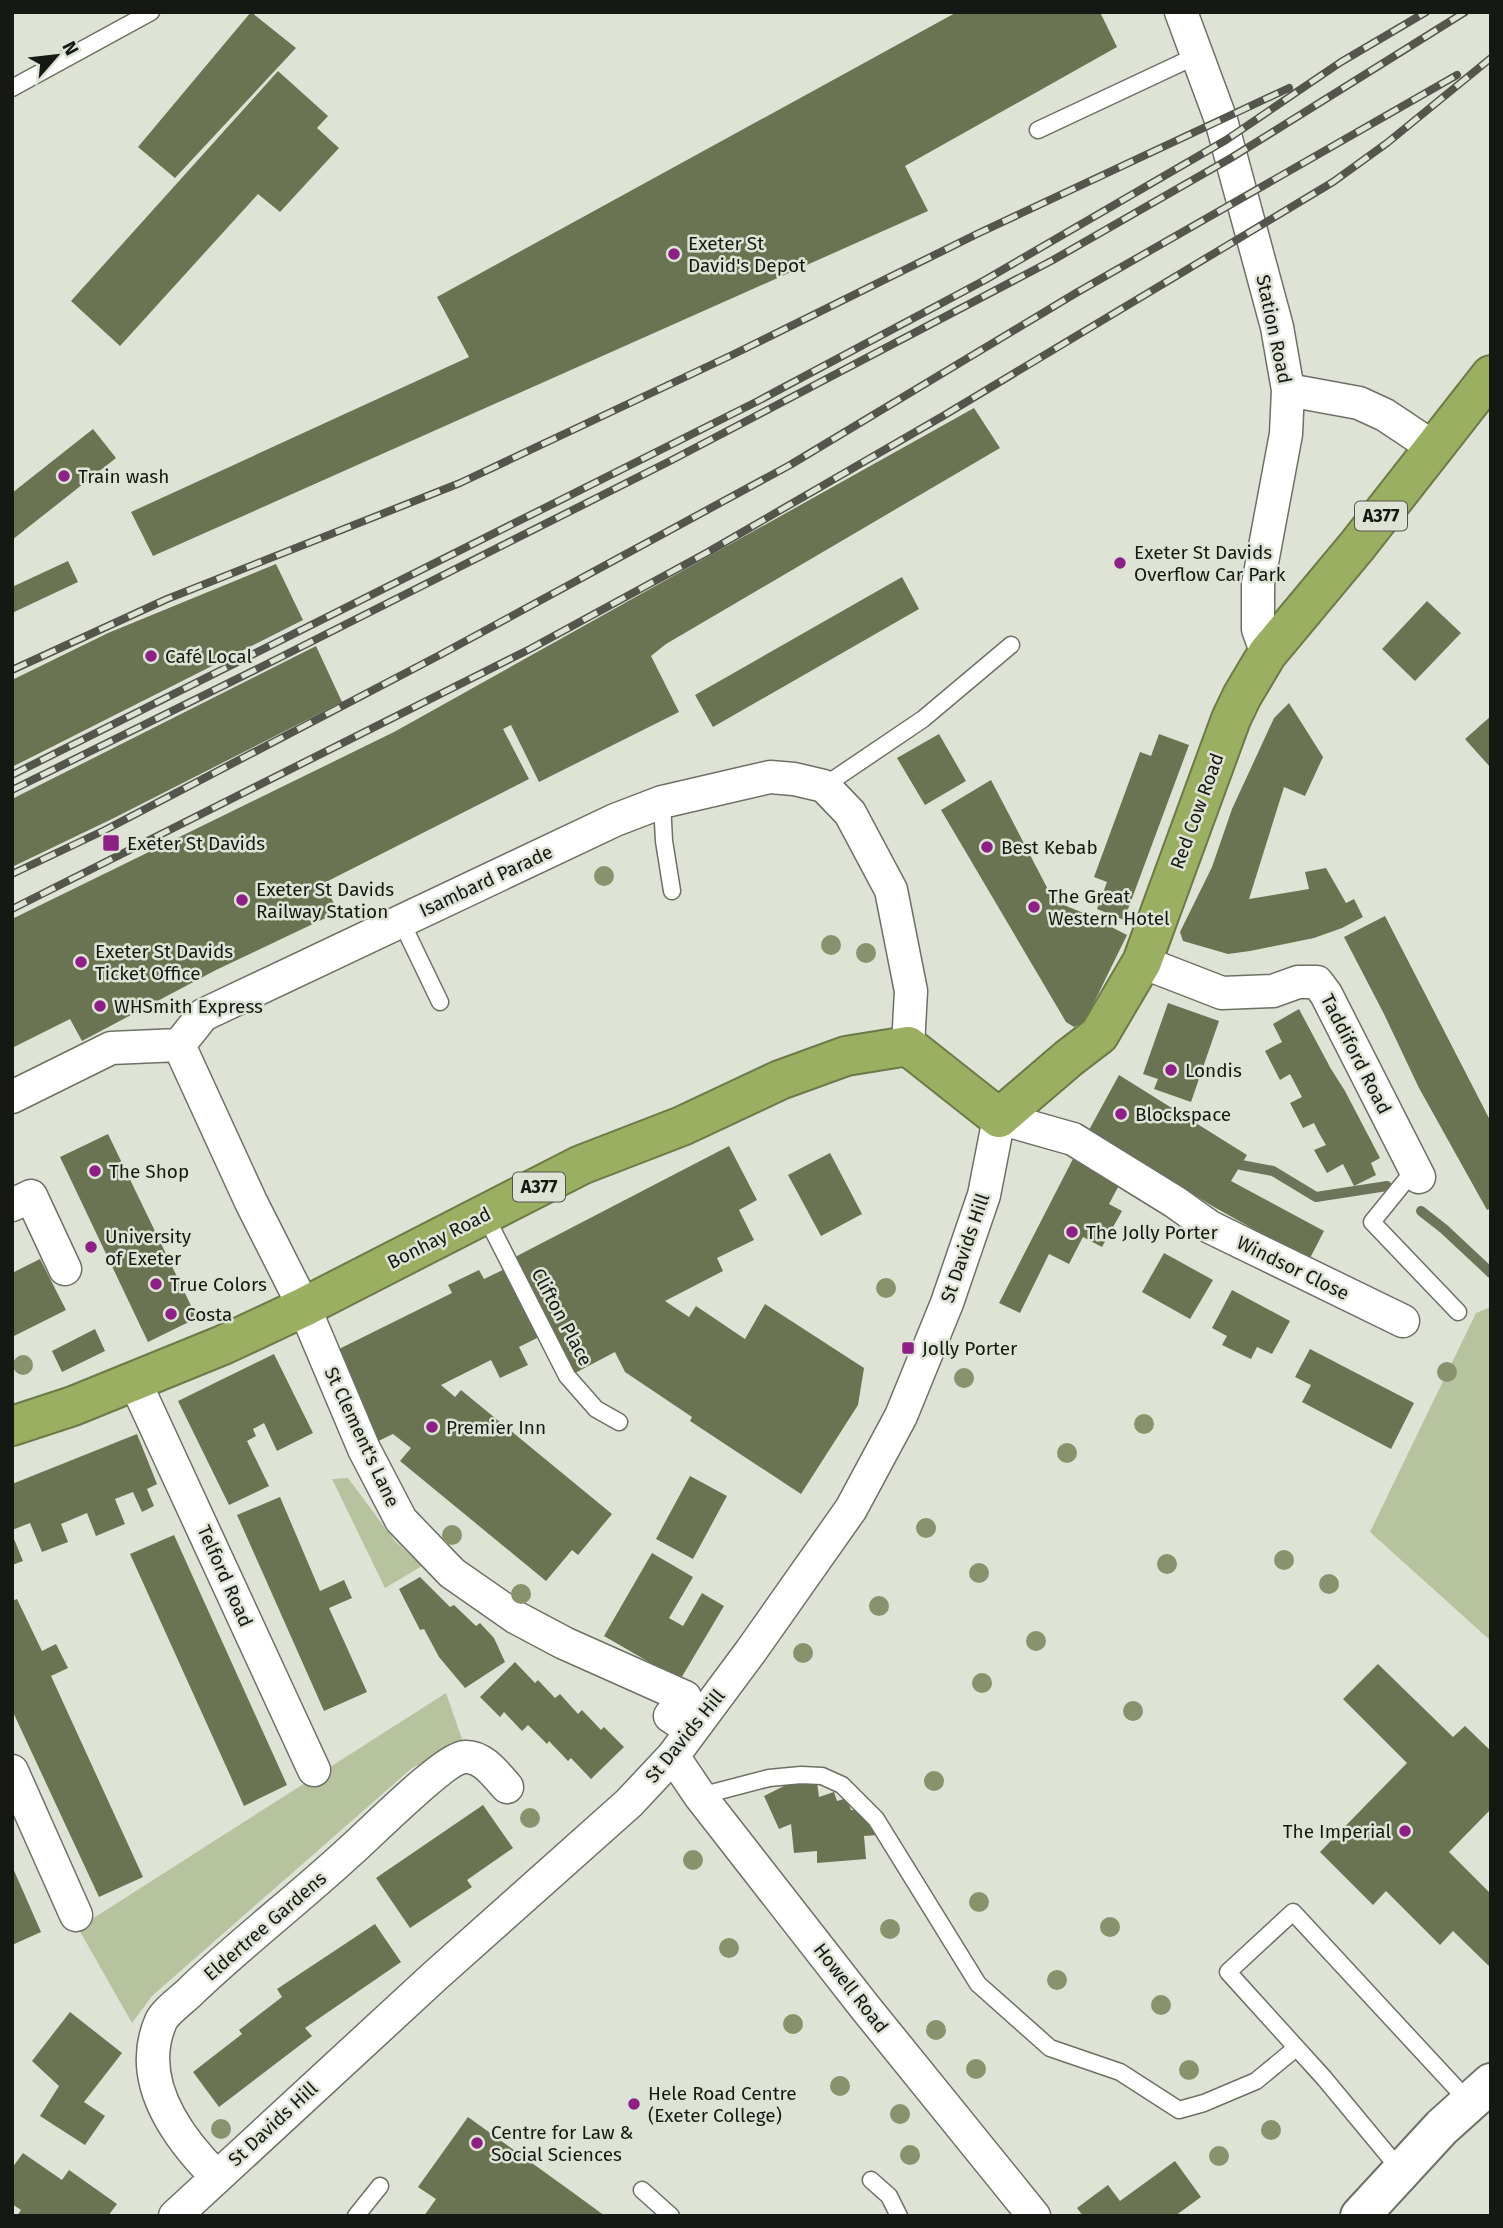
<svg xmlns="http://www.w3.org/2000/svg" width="1503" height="2228" font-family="'Fira Sans',sans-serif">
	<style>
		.green { fill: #b7c29e }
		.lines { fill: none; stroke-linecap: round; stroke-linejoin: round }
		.stream { stroke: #6d745a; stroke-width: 10 }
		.building { fill: #6a7452 }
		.lane-casing { stroke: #6d7165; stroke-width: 19 }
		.street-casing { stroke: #6d7165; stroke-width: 35 }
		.secondary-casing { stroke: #6d7165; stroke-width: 42 }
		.highway-casing { stroke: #6c7a47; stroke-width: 42 }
		.lane { stroke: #fff; stroke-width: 16 }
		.street { stroke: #fff; stroke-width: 32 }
		.secondary { stroke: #fff; stroke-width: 38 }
		.highway { stroke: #9baf63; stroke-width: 38 }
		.rail-casing { stroke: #54564e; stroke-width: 8 }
		.rail { stroke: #dfe3d5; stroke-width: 5; stroke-dasharray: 16; stroke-linecap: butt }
		.tree { fill: #89926c }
		.poi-dot { fill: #8c2085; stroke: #dfe3d5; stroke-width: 2.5 }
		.labels { text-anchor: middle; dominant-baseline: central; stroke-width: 5; stroke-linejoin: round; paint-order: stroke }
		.shield { fill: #dfe3d5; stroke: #52554d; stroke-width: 2 }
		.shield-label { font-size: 18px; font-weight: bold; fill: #161813 }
		.poi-label { font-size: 19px; fill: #161813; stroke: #dfe3d5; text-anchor: start }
		.street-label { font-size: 19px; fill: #161813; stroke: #dfe3d5 }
	</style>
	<rect width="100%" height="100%" fill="#dfe3d5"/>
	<path class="green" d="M1491,1307V1641L1370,1532L1476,1313Z
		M348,1478L394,1540L422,1566L385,1588L332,1479Z
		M446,1693L463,1742L412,1768L152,1996L132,2023L78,1928Z"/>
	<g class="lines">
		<path class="stream" d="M1241,1165L1273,1171L1316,1197L1387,1186
			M1421,1211L1444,1229L1491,1273"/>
	</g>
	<path class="building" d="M251,12L296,48L175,178L138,147Z
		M957,12H1100L1117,47L905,166L928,211L153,556L131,512L469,357L437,297Z
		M278,71L328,116L317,128L339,148L280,212L258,194L120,346L71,301Z
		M974,408L1000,448L666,644L651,656L679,712L539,782L511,725L503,729L529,779L324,883L338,912L216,970L82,1041L70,1019L12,1048V919L394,732Z
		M93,429L116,458L12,540V493Z
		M68,561L78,582L12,613V587Z
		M276,564L303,620L12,767V680L108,633Z
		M902,577L919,609L713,727L695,695Z
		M1427,601L1461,633L1415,681L1382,649Z
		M316,646L342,702L114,818L12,867V799Z
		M1289,703L1323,757L1305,796L1284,787L1249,899L1309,889L1305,872L1326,868L1346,903L1354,899L1363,917L1342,928L1314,938L1250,951L1228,954L1183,941L1180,932L1212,867L1232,809L1274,718Z
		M1491,716V768L1465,739Z
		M939,734L966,781L925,805L897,758Z
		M1159,734L1189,745L1124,920L1097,909L1107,882L1094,877L1140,752L1151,756Z
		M991,780L1054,901L1086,914L1127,935L1085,1021L1074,1027L1066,1022L941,810Z
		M1385,916L1491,1122V1208L1487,1210L1419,1088L1384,1014L1344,937Z
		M1168,1003L1219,1021L1191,1102L1154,1089L1158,1079L1143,1074Z
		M1299,1009L1331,1069L1345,1091L1380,1158L1371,1163L1376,1175L1354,1186L1343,1164L1327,1173L1314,1150L1326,1145L1319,1133L1314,1123L1303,1128L1290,1103L1302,1097L1290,1074L1280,1080L1265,1051L1282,1042L1273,1024Z
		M1119,1075L1247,1155L1231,1181L1324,1231L1309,1260L1214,1207L1089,1130Z
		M108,1134L197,1318L148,1342L60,1157Z
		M729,1146L757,1200L739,1210L754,1240L717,1258L723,1271L665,1301L689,1317L696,1306L745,1339L765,1304L864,1368L858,1405L801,1494L690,1421L692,1417L625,1372L615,1352L575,1373L515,1257Z
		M1077,1151L1124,1176L1109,1204L1122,1211L1102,1247L1083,1237L1069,1264L1049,1254L1020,1313L999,1303Z
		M830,1153L862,1214L821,1236L788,1175Z
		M1164,1253L1213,1280L1190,1319L1142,1292Z
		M40,1259L66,1310L12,1337V1273Z
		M509,1267L543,1335L519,1347L528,1365L500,1378L491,1360L441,1385L455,1397L461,1390L612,1514L578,1555L572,1550L546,1581L400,1461L411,1448L393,1434L368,1446L331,1353L452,1293L448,1285L479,1270L484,1279Z
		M1232,1290L1290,1321L1272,1354L1257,1347L1251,1359L1222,1345L1227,1336L1212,1328Z
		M95,1329L105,1351L62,1372L52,1351Z
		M1310,1349L1414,1403L1391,1449L1302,1402L1311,1385L1295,1377Z
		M274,1354L313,1433L277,1451L264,1423L253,1429L256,1436L247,1441L269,1486L229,1505L178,1401Z
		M137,1434L157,1484L147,1489L154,1506L142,1512L133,1492L115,1499L125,1524L96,1536L87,1513L61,1524L68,1542L42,1552L30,1523L12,1530V1484Z
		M690,1476L727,1496L693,1559L656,1539Z
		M280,1497L320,1591L344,1580L352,1598L329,1608L367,1692L324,1711L237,1515Z
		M12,1534L23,1561L12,1565Z
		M174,1535L287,1785L244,1806L130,1554Z
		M652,1553L693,1577L669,1618L683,1626L702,1593L724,1606L680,1680L604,1636Z
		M420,1577L450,1607L454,1605L476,1626L480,1623L494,1638L505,1662L465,1688L439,1657L424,1629L420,1630L399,1589Z
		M17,1599L42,1651L56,1644L68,1668L51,1676L143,1877L99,1897L12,1710V1601Z
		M515,1662L535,1683L538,1680L555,1698L560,1694L578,1714L582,1710L601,1730L604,1727L624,1747L591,1779L571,1758L568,1761L549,1741L547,1744L528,1725L522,1731L504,1712L500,1717L480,1697Z
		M1378,1664L1453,1737L1465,1726L1491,1751V1809L1449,1852L1491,1894V1968L1453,1931L1440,1945L1386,1891L1373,1905L1320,1852L1407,1763L1343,1699Z
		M817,1782L819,1797L834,1792L837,1801L847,1798L851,1810H863L878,1835L864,1836L866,1859L817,1863V1851L794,1853L791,1824L779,1829L764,1796L786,1785Z
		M483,1805L513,1848L467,1880L472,1887L410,1928L376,1878Z
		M12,1866L41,1932L12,1945Z
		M375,1924L401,1962L305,2028L312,2036L219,2107L193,2072L242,2034L239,2030L282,1997L277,1989Z
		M70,2012L122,2053L84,2102L105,2116L85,2145L40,2116L59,2086L32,2061Z
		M468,2117L568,2189L605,2216H424L436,2199L418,2187Z
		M23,2153L62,2180L69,2170L117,2204L108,2216H17L21,2210L12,2204V2168Z
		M1175,2161L1201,2197L1175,2216H1083L1077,2208L1108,2185L1120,2201Z"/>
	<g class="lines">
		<defs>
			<path id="lane" d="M12,88L151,12
				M1038,130L1198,55
				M824,786L923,719L1011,645
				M662,802L664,841L672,891
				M401,921L440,1002
				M1415,1169L1372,1222L1458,1312
				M485,1215L567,1376L596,1409L619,1422
				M700,1796L769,1778L801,1775L822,1776L842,1785L876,1819L978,1984L1050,2048L1120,2072L1179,2110L1204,2103L1256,2081L1296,2048
				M1402,2172L1324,2078L1228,1972L1293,1912L1469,2102
				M871,2180L889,2196L899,2216
				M642,2190L671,2216
				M356,2216L380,2186"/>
			<path id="street" d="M1181,12L1221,120L1277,327L1288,390L1286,434L1258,584V629L1267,654
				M1288,390L1359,403L1385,415L1433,447
				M1142,962L1222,993L1273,991L1298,982H1317L1326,994L1419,1177
				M179,1045L203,1015L615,820L662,802L770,777L794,779L824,786L850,813L891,890L911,991L908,1046
				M179,1045L251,1202L304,1307L364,1449L401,1520L452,1573L515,1617L564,1643L685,1697L670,1716L691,1730
				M12,1097L111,1048L179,1045
				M12,1205L31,1196L65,1269
				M135,1382L314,1770
				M673,1756L700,1796L864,2006L1034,2216
				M12,1771L76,1915
				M216,2176C177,2137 135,2080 161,2021C166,2011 182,2000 191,1991C241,1943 296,1901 347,1854C367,1837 444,1758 465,1757C483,1756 496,1775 507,1787
				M175,2216L435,1976L629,1803L673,1756L751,1651L851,1509L901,1416L947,1303L984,1195L999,1118L1073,1139L1175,1202L1210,1227L1403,1321"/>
			<path id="secondary" d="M1360,2216L1442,2127L1491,2083"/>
			<path id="highway" d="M12,1426L73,1406L223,1345L304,1307L581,1165L682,1126L780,1080L846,1056L908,1046L999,1118L1069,1058L1099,1035L1142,962L1231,719L1242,696L1267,654L1357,546L1491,375"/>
		</defs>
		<use href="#lane" class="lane-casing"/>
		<use href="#street" class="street-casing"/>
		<use href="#secondary" class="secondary-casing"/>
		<use href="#highway" class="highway-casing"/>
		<use href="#lane" class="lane"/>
		<use href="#street" class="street"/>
		<use href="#secondary" class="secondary"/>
		<use href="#highway" class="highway"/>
		<defs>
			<path id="rail" d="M12,670L167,599L460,483L732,355L979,233L1289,88
				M12,775L758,401L985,280L1226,140L1341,62L1426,12
				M12,790L261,667L670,461L1053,260L1231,158L1465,12
				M12,874L105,830L438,656L790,465L1076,293L1457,75
				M12,909L530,649L708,552L943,416L1333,182L1387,143L1491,58"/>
		</defs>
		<use href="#rail" class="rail-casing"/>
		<use href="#rail" class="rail"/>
	</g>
	<g class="tree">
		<circle cx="604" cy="876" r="10"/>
		<circle cx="831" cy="945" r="10"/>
		<circle cx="866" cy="953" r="10"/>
		<circle cx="886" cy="1288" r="10"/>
		<circle cx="23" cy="1365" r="10"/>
		<circle cx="1447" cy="1372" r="10"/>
		<circle cx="964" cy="1378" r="10"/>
		<circle cx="1144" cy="1424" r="10"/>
		<circle cx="1067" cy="1453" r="10"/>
		<circle cx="926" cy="1528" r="10"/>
		<circle cx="452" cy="1535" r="10"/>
		<circle cx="1284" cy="1560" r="10"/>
		<circle cx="1167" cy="1564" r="10"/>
		<circle cx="979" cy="1573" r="10"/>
		<circle cx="1329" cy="1584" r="10"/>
		<circle cx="521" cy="1594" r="10"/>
		<circle cx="879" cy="1606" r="10"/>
		<circle cx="1036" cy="1641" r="10"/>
		<circle cx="803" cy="1653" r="10"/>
		<circle cx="982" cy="1683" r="10"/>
		<circle cx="1133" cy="1711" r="10"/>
		<circle cx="934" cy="1781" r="10"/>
		<circle cx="530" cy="1818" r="10"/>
		<circle cx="693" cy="1860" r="10"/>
		<circle cx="979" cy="1902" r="10"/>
		<circle cx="1110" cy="1927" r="10"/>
		<circle cx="890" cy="1929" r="10"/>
		<circle cx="729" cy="1948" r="10"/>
		<circle cx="1057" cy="1980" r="10"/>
		<circle cx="1161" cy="2005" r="10"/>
		<circle cx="793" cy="2024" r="10"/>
		<circle cx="936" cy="2030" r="10"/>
		<circle cx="976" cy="2069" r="10"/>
		<circle cx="1189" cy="2070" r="10"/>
		<circle cx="840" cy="2086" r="10"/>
		<circle cx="900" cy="2114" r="10"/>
		<circle cx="221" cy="2129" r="10"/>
		<circle cx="1271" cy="2130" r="10"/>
		<circle cx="910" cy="2155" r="10"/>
		<circle cx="1219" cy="2156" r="10"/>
	</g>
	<g class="poi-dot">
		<circle cx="674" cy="254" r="7"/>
		<circle cx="64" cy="476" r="7"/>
		<circle cx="1120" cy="563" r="7"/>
		<circle cx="151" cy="656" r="7"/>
		<rect x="102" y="834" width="18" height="18" rx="3.5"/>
		<circle cx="987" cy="847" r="7"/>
		<circle cx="242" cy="900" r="7"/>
		<circle cx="1034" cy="907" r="7"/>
		<circle cx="81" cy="962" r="7"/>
		<circle cx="100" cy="1006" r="7"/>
		<circle cx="1171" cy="1070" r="7"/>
		<circle cx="1121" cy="1114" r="7"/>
		<circle cx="95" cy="1171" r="7"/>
		<circle cx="1072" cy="1232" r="7"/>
		<circle cx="91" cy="1247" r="7"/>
		<circle cx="156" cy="1284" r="7"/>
		<circle cx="171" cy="1314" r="7"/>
		<rect x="901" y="1341" width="14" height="14" rx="3.5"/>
		<circle cx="432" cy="1427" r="7"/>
		<circle cx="1405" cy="1831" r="7"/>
		<circle cx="634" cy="2104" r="7"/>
		<circle cx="477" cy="2143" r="7"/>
	</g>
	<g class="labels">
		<g class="shield">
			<rect x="1355" y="501.5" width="52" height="29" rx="5"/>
			<rect x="513" y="1172.5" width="52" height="29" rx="5"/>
		</g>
		<g class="shield-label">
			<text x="1381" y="516">A377</text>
			<text x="539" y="1187">A377</text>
		</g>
		<g class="poi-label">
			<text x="688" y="243">Exeter St<tspan x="688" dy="22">David's Depot</tspan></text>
			<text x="78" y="476">Train wash</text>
			<text x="1134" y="552">Exeter St Davids<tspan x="1134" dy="22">Overflow Car Park</tspan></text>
			<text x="165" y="656">Café Local</text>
			<text x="127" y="843">Exeter St Davids</text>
			<text x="1001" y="847">Best Kebab</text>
			<text x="256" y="889">Exeter St Davids<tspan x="256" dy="22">Railway Station</tspan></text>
			<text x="1048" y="896">The Great<tspan x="1048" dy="22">Western Hotel</tspan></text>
			<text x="95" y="951">Exeter St Davids<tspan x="95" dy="22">Ticket Office</tspan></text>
			<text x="114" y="1006">WHSmith Express</text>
			<text x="1185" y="1070">Londis</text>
			<text x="1135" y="1114">Blockspace</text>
			<text x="109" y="1171">The Shop</text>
			<text x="1086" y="1232">The Jolly Porter</text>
			<text x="105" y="1236">University<tspan x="105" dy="22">of Exeter</tspan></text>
			<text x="170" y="1284">True Colors</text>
			<text x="185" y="1314">Costa</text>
			<text x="922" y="1348">Jolly Porter</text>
			<text x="446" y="1427">Premier Inn</text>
			<text x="1391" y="1831" text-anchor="end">The Imperial</text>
			<text x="648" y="2093">Hele Road Centre<tspan x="648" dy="22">(Exeter College)</tspan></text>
			<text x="491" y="2132">Centre for Law &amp;<tspan x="491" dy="22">Social Sciences</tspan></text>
		</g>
		<g class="street-label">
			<text transform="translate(1274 329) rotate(78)">Station Road</text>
			<text transform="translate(1197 811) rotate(-70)">Red Cow Road</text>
			<text transform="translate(486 881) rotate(-25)">Isambard Parade</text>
			<text transform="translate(1356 1054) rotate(63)">Taddiford Road</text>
			<text transform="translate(439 1238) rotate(-27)">Bonhay Road</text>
			<text transform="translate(965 1248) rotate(-71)">St Davids Hill</text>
			<text transform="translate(1293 1268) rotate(26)">Windsor Close</text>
			<text transform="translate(562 1317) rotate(62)">Clifton Place</text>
			<text transform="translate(362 1437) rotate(65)">St Clement's Lane</text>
			<text transform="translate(225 1576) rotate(66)">Telford Road</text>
			<text transform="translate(685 1736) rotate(-51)">St Davids Hill</text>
			<text transform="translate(265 1926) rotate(-41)">Eldertree Gardens</text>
			<text transform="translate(851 1988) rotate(52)">Howell Road</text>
			<text transform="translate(273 2124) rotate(-43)">St Davids Hill</text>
		</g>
	</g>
	<rect width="1503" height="2228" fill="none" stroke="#161813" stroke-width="28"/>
	<g transform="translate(56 56) rotate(62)" stroke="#dfe3d5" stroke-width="5" paint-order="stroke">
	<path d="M0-5L12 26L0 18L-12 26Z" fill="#161813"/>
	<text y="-10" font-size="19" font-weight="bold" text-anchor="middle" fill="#161813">N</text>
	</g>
</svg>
